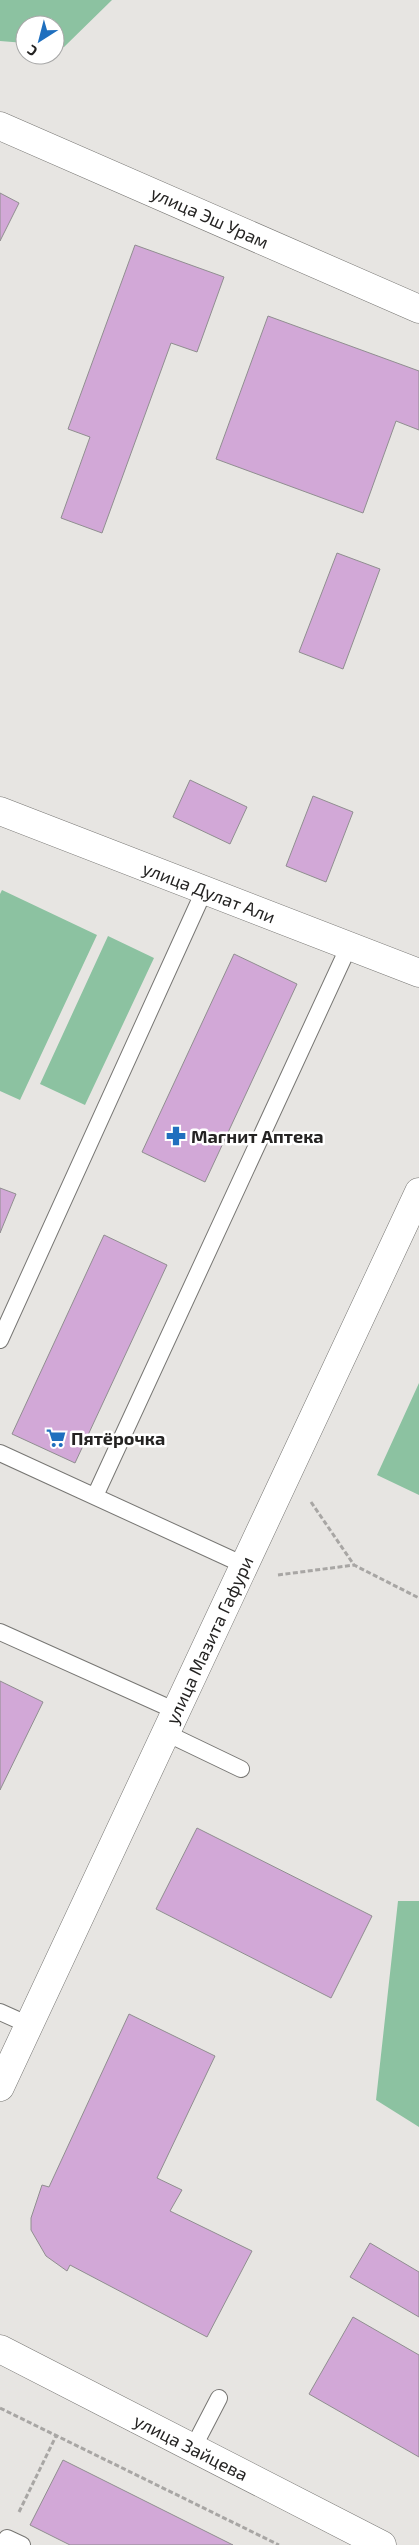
<svg xmlns="http://www.w3.org/2000/svg" width="419" height="2545" font-family="'Exo 2',sans-serif">
	<style>
		.green { fill: #8cc2a1 }
		.building { fill: #d2a8d7; stroke: #908e90 }
		.lines { fill: none; stroke-linecap: round; stroke-linejoin: round }
		.lane-casing { stroke: #777673; stroke-width: 18 }
		.street-casing { stroke: #777673; stroke-width: 29 }
		.path { stroke: #a8a6a4; stroke-width: 3; stroke-dasharray: 5 2.5; stroke-linecap: butt }
		.lane { stroke: #fff; stroke-width: 16 }
		.street { stroke: #fff; stroke-width: 28 }
		.labels { text-anchor: middle; dominant-baseline: central; stroke-width: 5; stroke-linejoin: round; paint-order: stroke }
		.street-label { font-size: 18px; fill: #242322; stroke: #fff }
		.poi-label { font-size: 18px; font-weight: bold; fill: #242322; stroke: #fff; text-anchor: start }
	</style>
	<rect width="100%" height="100%" fill="#e7e5e2"/>
	<path class="green" d="M0,0H112L64,47L55,46V25H25V43L0,41Z
		M2,890L97,935L20,1100L0,1091V894Z
		M108,936L154,958L85,1105L40,1084Z
		M419,1383V1495L377,1475Z
		M398,1901H419V2127L376,2100Z"/>
	<path class="building" d="M0,193L19,203L0,241Z
		M135,245L224,277L197,352L171,343L102,533L61,518L90,437L68,429Z
		M268,316L419,371V430L396,421L363,513L216,459Z
		M337,553L380,569L343,669L299,652Z
		M190,780L247,807L230,844L173,817Z
		M313,796L353,812L326,882L286,866Z
		M234,954L297,984L205,1182L142,1152Z
		M0,1188L16,1194L0,1233Z
		M104,1235L167,1265L75,1463L12,1434Z
		M0,1681L43,1702L0,1790Z
		M197,1828L372,1916L331,1998L156,1909Z
		M129,2014L215,2056L157,2178L182,2190L170,2211L252,2251L207,2337L70,2265L67,2271L46,2256L31,2230V2218L42,2185L49,2187Z
		M370,2243L419,2272V2317L350,2277Z
		M353,2317L419,2355V2457L309,2394Z
		M63,2460L233,2545H70L30,2525Z"/>
	<g class="lines">
		<defs>
			<path id="lane" d="M0,1340L204,891
				M0,1453L244,1565
				M95,1496L349,946
				M0,1632L176,1711
				M166,1733L241,1769
				M0,2012L29,2025
				M193,2448L219,2398
				M4,2545L7,2538L22,2545"/>
			<path id="street" d="M0,126L419,309
				M0,811L419,973
				M0,2087L419,1192
				M0,2349L382,2545"/>
		</defs>
		<use href="#lane" class="lane-casing"/>
		<use href="#street" class="street-casing"/>
		<path class="path" d="M311,1502L354,1565L419,1598
			M278,1575L354,1565
			M0,2408L279,2545
			M19,2512L56,2436"/>
		<use href="#lane" class="lane"/>
		<use href="#street" class="street"/>
	</g>
	<defs>
		<symbol id="pharmacy-bare" viewBox="-9 -9 18 18"><path d="M-2-6h4v4h4v4h-4v4h-4v-4h-4v-4h4Z" fill="#1f6fbe" stroke="#fff" stroke-width="2.5" paint-order="stroke"/></symbol>
		<symbol id="supermarket-bare" viewBox="-9 -9 18 18"><path d="M-6-5.5h2.5l.6 2H6L4.5 2H-2.5L-4.4-4H-6ZM-1.5 3.2a1.3 1.3 0 1 0 .1 0ZM3 3.2a1.3 1.3 0 1 0 .1 0Z" fill="#1f6fbe" stroke="#fff" stroke-width="2.5" paint-order="stroke"/></symbol>
	</defs>
	<g fill-rule="evenodd">
		<use href="#pharmacy-bare" x="162" y="1122" width="28" height="28"/>
		<use href="#supermarket-bare" x="42" y="1424" width="28" height="28"/>
	</g>
	<g class="labels">
		<g class="street-label">
			<text transform="translate(210 217) rotate(24)">улица Эш Урам</text>
			<text transform="translate(209 892) rotate(21)">улица Дулат Али</text>
			<text transform="translate(209 1640) rotate(-65)">улица Мазита Гафури</text>
			<text transform="translate(191 2447) rotate(27)">улица Зайцева</text>
		</g>
		<g class="poi-label">
			<text x="191" y="1136">Магнит Аптека</text>
			<text x="71" y="1438">Пятёрочка</text>
		</g>
	</g>
	<g transform="translate(40 40) rotate(216)"><circle r="24" fill="#ffffff" stroke="#a7a7a7"/>
	<path d="M0-4L9 19L0 12L-9 19Z" fill="#1f6fbe"/>
	<text y="-8" font-size="14" font-weight="bold" text-anchor="middle" fill="#242322">С</text>
	</g>
</svg>
